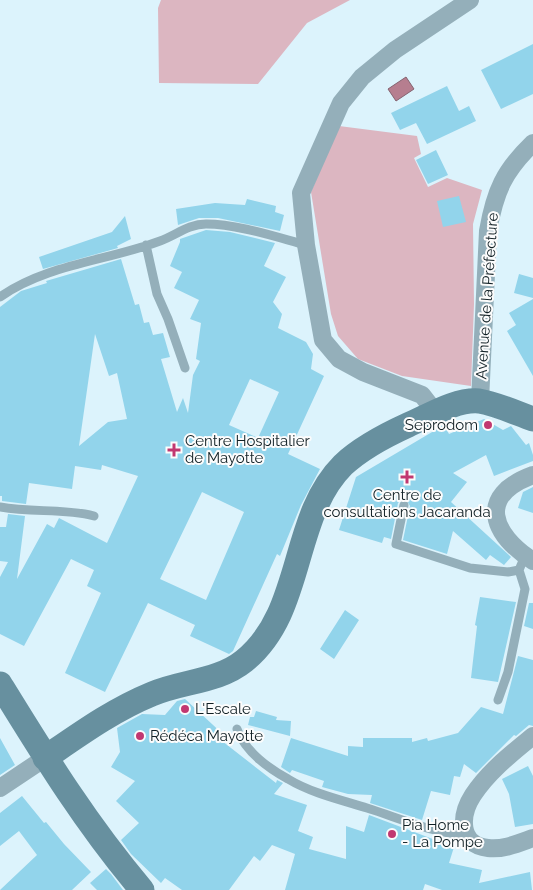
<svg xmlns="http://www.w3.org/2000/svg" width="533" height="890" font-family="Raleway,sans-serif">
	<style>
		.green { fill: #dcb6c1 }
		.water { fill: #b67e8f; stroke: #84626f }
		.building { fill: #92d4eb; fill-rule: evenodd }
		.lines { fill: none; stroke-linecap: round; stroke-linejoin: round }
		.lane { stroke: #94afba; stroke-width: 9 }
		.street { stroke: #94afba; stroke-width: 18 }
		.secondary { stroke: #67909f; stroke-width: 25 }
		.poi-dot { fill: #c13871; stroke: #fcfcfc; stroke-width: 2 }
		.labels { text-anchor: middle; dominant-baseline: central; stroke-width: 4; stroke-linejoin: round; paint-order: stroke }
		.street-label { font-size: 15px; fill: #101f24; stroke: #fcfcfc }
		.poi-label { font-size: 15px; fill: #101f24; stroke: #fcfcfc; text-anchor: start }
	</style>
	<rect width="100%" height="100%" fill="#dcf3fc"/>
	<path class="green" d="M161,0H350L307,23L258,84L159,83L158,8Z
		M339,126L417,136L421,154L414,158L428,187L447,178L482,190L473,224L474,304L471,386L402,376L358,359L338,336L331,314L311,192Z"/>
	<path class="water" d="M406,77L414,89L396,101L388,89Z"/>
	<path class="building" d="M533,44V94L501,109L481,70Z
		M447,86L459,111L469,106L476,121L427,144L416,123L400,130L391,113Z
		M436,150L448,175L428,184L416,160Z
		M459,196L466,222L443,227L437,201Z
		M247,199L276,206L275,212L284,215L280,231L218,218H199L178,225L176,209L215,203L245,205Z
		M125,216L131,239L117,246L118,248L43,269L39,257L112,232Z
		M206,230L230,232L275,243L264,266L286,277L273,302L282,314L278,328L306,342L313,354L311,369L324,376L288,454L320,469L301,505L280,556L277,554L233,651L229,654L190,636L195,625L148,603L105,692L65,673L101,593L87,586L94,570L71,559L24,646L0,634V577L8,562L0,561V527H6L8,514L25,516L17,579L47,524L54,528L59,518L107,543L138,476L102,465L101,470L75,466L72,489L29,483L26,504L2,501V496H0V307L21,291L47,283L46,281L121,259L135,305L139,304L144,323L149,322L153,335L163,333L170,357L161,359L177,412L183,398L188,413L193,375L200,361L196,359L201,323L190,319L199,300L174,288L182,272L170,266L180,242V239ZM95,334L109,376L117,373L127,419L108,422L79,446ZM250,379L279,392L258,438L229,425ZM202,492L244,512L206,600L160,579Z
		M519,274L533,278V298L514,293Z
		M533,299V376L507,331L516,325L509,313Z
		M484,419L503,430L511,426L526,445L529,443L533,455V461L494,476L486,455L453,473L467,482L451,502L511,557L504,565L490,555L486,560L453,531L447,554L403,540L410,506L406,499H402L398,503L391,539L384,537L382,543L339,530L356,477L444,425L449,434Z
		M533,487V513L518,508L523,492Z
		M480,597L516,602L498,682L471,678L477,626L475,625Z
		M529,603H533V629L524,626Z
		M345,610L359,620L334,659L320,649Z
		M518,656L533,660V726L529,725L516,736L514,735L476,773L464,764L460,777L454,776L450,795L431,791L422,820L370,803L372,795L348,794L322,787L324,781L292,770L290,773L281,767L291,738L348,756V746L363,747V738H412V742L427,738L428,741L458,733L481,707L503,714Z
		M185,699L226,737L222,741L276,783L277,780L283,783L274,794L307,805L298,831L313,837L309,849L346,859V826L364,832L369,815L454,847L449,863L482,870L479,883L530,872L532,890H442L425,884L423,890H285L295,854L272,845L260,861L254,856L229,890H182L165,878L161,883L131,854L121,840L139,823L116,801L135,781L111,767L120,752L117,728L142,714L165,715L177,701Z
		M256,711L277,717L276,720L291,721L290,736L248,725L250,717H254Z
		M0,738L15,765L0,775Z
		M528,766L533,776V824L515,827L509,794L502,779Z
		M22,796L44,823L46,822L64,844L91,872L72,890H0L37,855L19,831L0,846V813Z
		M106,869L111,874L123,890H97L90,883Z"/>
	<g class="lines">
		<path class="lane" d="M146,245L157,294L168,319L185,368
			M0,297C47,264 107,261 160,241C176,235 189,224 206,224C237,224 276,237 306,245
			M404,505L396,544L470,568L508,572L519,570L525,556
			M0,507C32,513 64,508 94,516
			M498,700L508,672L525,589L519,570
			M237,729C245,751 268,768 288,779C311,793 341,800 367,808C399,818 432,833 466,835"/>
		<path class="street" d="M480,401L488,231C495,191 504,171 533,143
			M436,413L422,395L363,372L339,359L323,340L306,245L301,193L341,103L362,77L395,50L470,0
			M533,475C476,496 492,534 533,561
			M533,736C511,754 489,771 473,795C460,815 458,845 488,848C503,850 519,843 533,838
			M0,788L45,758"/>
		<path class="secondary" d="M0,684C45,757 86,824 142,890
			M45,758C80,734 113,710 152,694C182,681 218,682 244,661C305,612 290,518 343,465C361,448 386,435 408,425C429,416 456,399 479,401C497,404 516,413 533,419"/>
	</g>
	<g class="poi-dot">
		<circle cx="488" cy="425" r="5"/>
		<path d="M171.5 442.5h5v5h5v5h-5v5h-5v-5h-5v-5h5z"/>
		<path d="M404.5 469.5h5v5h5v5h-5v5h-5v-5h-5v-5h5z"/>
		<circle cx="185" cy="709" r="5"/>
		<circle cx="140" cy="736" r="5"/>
		<circle cx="392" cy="834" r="5"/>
	</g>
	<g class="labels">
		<g class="street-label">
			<text transform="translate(487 296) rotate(-86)">Avenue de la Préfecture</text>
		</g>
		<g class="poi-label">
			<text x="478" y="425" text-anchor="end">Seprodom</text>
			<text x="185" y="441">Centre Hospitalier<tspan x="185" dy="17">de Mayotte</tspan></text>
			<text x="407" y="495" text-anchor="middle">Centre de<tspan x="407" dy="17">consultations Jacaranda</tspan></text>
			<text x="195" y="709">L'Escale</text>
			<text x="150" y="736">Rédéca Mayotte</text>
			<text x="402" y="825">Pia Home<tspan x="402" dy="17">- La Pompe</tspan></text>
		</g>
	</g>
</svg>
